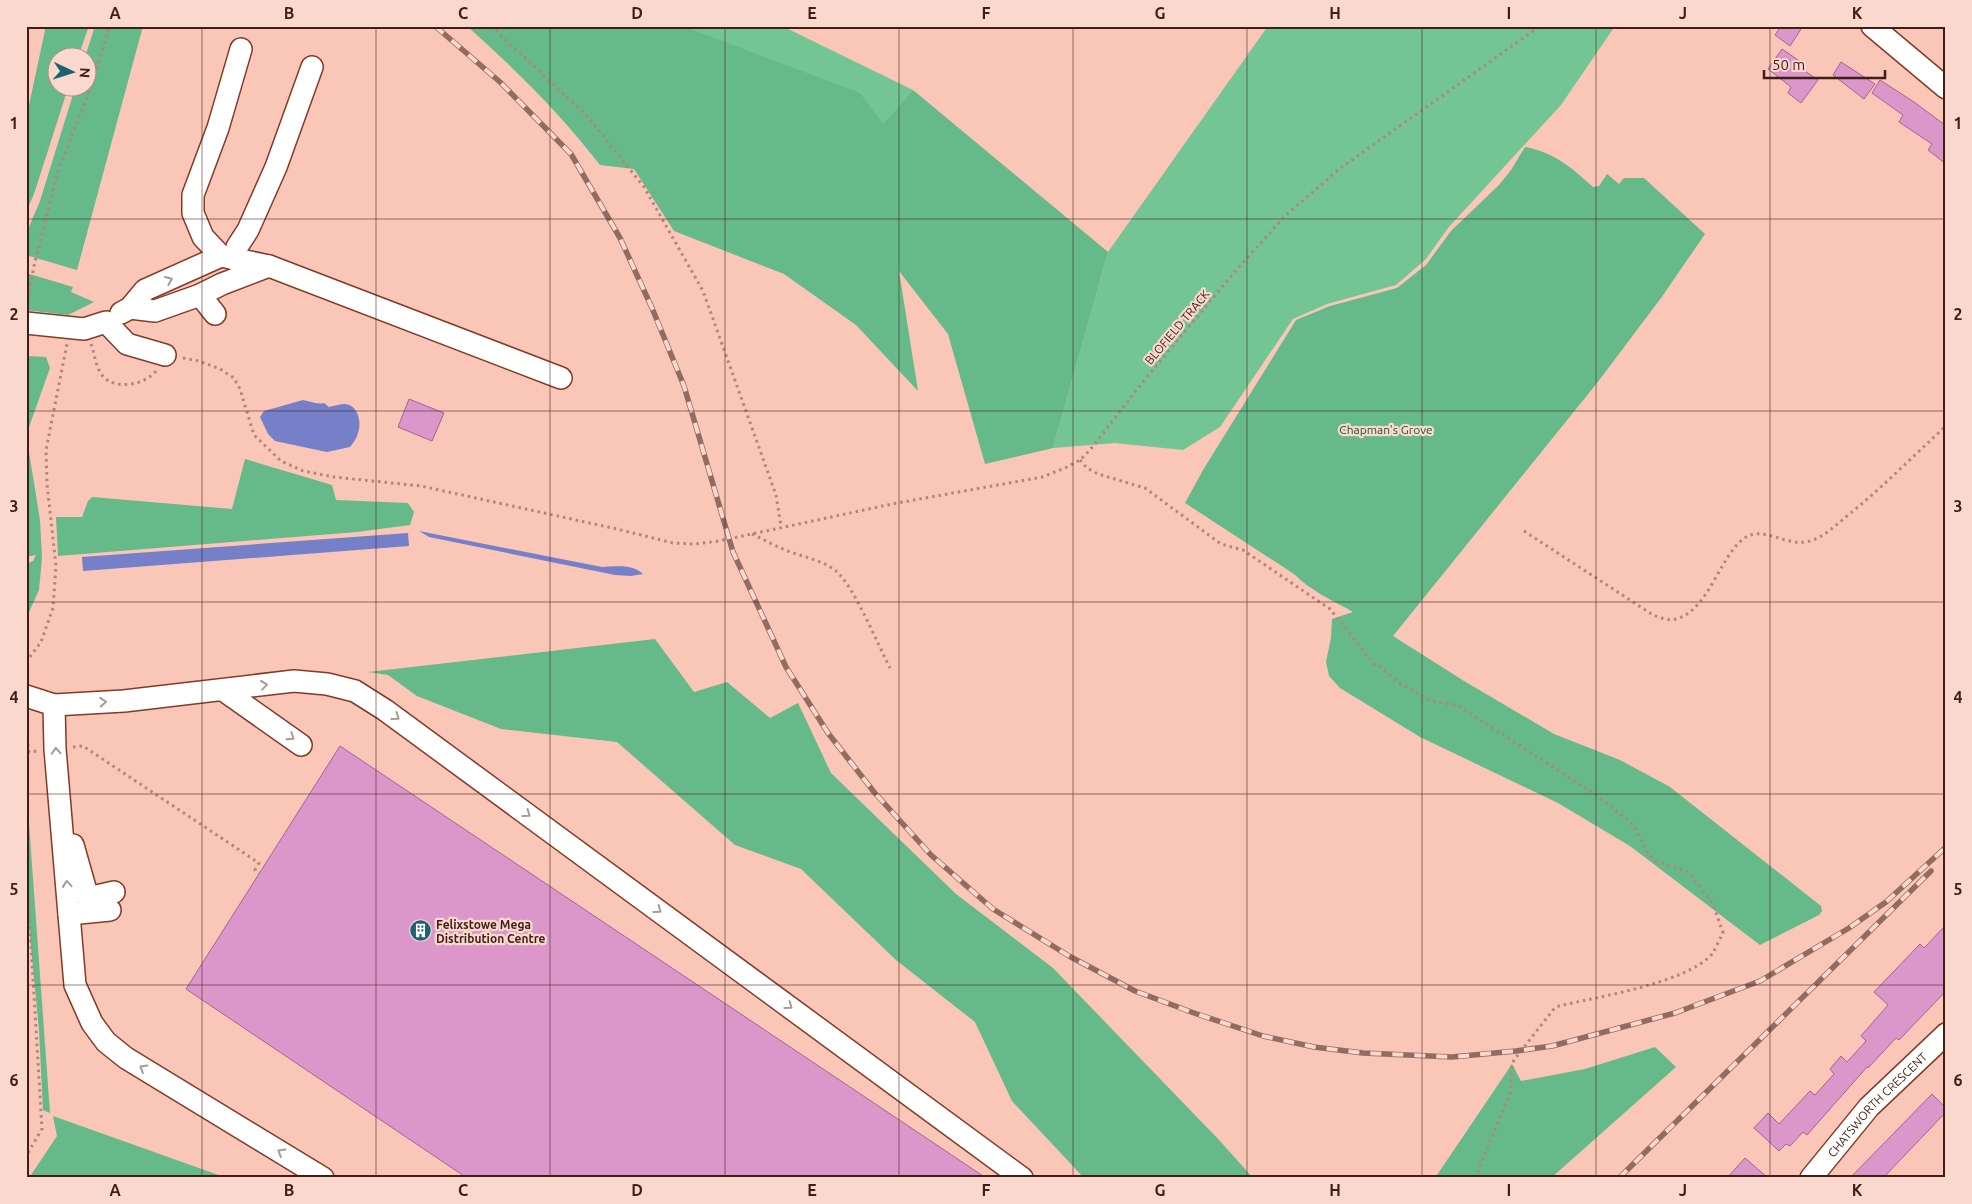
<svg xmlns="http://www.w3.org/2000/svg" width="1972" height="1204" font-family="Ubuntu,sans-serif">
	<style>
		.green { fill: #73c593 }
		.forest { fill: #66b988 }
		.water { fill: #7580c8 }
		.building { fill: #db97c9; stroke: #a36494 }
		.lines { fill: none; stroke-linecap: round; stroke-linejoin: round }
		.minor-casing { stroke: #823b27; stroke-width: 24 }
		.path { stroke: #b1867a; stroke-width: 3; stroke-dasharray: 2.5 4; stroke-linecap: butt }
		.minor { stroke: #fff; stroke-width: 21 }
		.rail-casing { stroke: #936b5f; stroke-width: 5.5 }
		.rail { stroke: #fbd8ce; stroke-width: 4; stroke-dasharray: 11; stroke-linecap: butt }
		.oneway { stroke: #a89a96 }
		.grid { fill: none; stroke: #3e1f16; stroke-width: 1; stroke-opacity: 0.55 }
		.labels { text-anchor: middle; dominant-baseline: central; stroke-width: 4.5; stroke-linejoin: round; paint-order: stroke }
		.street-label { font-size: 12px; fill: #3e1f16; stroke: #fbd8ce }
		.park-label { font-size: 12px; fill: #165434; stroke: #fbd8ce }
		.poi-label { font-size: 12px; font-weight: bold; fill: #3e1f16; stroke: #fbd8ce; text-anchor: start }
		.neatline { fill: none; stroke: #3e1f16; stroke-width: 2 }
		.grid-label { font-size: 16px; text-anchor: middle; font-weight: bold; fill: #3e1f16 }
	</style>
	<rect width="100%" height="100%" fill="#f9c6b8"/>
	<path class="green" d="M683,26H782L913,90L883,124Z
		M1268,26H1615L1561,105L1448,228L1426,259L1396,285L1327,304L1293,319L1220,427L1183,450L1115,443L1053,448L1108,252Z"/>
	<path class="forest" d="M46,26H89L78,57L58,58V88H68L34,194L26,212V119Z
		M95,26H143L77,270L26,255V234L40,201L75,88H88V58L85,57Z
		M467,26H683L860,93L883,124L913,90L1108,252L1053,448L985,464L948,334L899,271L918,391L856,325L784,274L674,231L634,169L600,165C561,114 515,69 467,26Z
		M1525,147C1554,152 1572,168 1593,187L1599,186L1607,174L1619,184L1624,178H1644L1705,234L1661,298L1597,383L1393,636L1464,681L1554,734L1620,760L1670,787L1821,906L1822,911L1819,915L1760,945L1630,846L1558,803L1420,737L1340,688L1329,676L1326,662L1331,638L1332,619L1353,612C1332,600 1311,591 1294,574L1185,503L1203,470L1296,320L1330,306L1397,288L1426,265L1451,231L1499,185L1511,170Z
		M26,273L73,287L71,292L94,302L68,315L26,310Z
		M26,356L46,357L50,368L29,427V452L40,520L42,558L39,590L26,619V564L33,561L36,555L26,557Z
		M245,459L332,485L336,500L408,503L414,512L410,525L357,532L58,556L56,517H82L88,501L92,497L232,509Z
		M655,639L694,692L727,682L770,718L798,703L831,773L956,894L1053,968L1220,1141L1253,1178H1084L1012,1101L975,1022L896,960L801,869L735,845L617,742L501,729L417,696L388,675L368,672Z
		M26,782L50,1113L43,1110L39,1030L26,895Z
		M1655,1047L1676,1067L1551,1178H1435L1512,1064L1521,1081L1585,1069Z
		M53,1116L227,1178H29L57,1136Z"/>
	<path class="water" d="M303,400C310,401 316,405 324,403L329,407C334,406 340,404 345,404C358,405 362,422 358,433C357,438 353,443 350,447L327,452L275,441L268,434L260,417L264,411Z
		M419,531L602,567C614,566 634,564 643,574L631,576L615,575L429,537Z
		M408,533L409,546L83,571L82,557Z"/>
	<path class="building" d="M1781,26H1803L1790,46L1775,35Z
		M1782,49L1801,62L1799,67L1818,80L1801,103L1788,93L1791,87L1768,69Z
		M1841,62L1875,84L1864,99L1833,75Z
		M1880,80L1914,102L1945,125L1946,124V164L1928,150L1932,144L1899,122L1903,115L1872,93Z
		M409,399L444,413L432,441L398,427Z
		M340,746L373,768L986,1178H467L186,989Z
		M1946,925V991L1899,1040L1896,1038L1868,1068L1867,1067L1807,1135L1803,1132L1790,1146L1786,1144L1779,1151L1754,1128L1768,1113L1779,1124L1810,1091L1815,1095L1834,1074L1830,1069L1841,1056L1847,1062L1866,1041L1861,1036L1888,1005L1874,992L1920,944L1924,948Z
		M1932,1094L1946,1108V1112L1883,1178H1850Z
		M1745,1158L1768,1178H1727Z"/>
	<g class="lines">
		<defs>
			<g id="minor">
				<path d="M1872,26L1946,88"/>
				<path d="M241,49L218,128L193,195V213L203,237L221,256L269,266L561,378"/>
				<path d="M234,259L237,247L248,230L276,167L312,67"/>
				<path d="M200,295L215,314"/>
				<path d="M130,308L155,311L200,295L222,284L269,266"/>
				<path d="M121,313L130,308L145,290L221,256"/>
				<path d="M26,323L84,329L106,322L127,344L165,355"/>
				<path d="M223,690L301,745"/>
				<path d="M26,696L54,705L124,701L294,681L327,684L355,691L385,710L1022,1178"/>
				<path d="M54,705L55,749L75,985L92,1023L106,1042L126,1058L323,1178"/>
				<path d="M73,845L88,898L114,892"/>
				<path d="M69,914L110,910"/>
				<path id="s1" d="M1811,1178L1869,1107L1946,1034"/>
			</g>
		</defs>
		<use href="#minor" class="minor-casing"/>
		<path class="path" d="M491,26L588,117L644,187L703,291L776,495L781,526
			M27,305L34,266L57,174L90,89L110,26
			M91,344C95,354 95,366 102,375C114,391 145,385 156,371
			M183,358L199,361L220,369L234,378L240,389L254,435L281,461L303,471L334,477L421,486L617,529L673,543L694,544L719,541L892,504L1042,477L1065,468L1080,460L1090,450L1142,383L1238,268L1285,216L1338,170L1540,26
			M1080,460L1087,468L1098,474L1145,488L1221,544L1243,550L1330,609L1374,664L1381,667L1398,682L1432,701L1457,705L1599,797L1633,825L1648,853L1656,861L1689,872L1713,904L1723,933C1719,940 1716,948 1712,954C1687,983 1597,997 1559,1006L1553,1010L1514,1060L1511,1070V1091L1475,1178
			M1524,531L1653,615C1661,618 1671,622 1679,618C1709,607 1719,559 1743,539C1764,523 1787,550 1813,540C1826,535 1836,525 1847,516C1882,488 1913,456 1946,426
			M752,534C763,539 773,545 783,549C801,557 821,559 836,571C854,586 878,645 890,668
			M26,662L41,642L53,608L56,566L47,484L46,450L67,344
			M26,731L29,752L37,751
			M73,747L83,746L259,863L255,870L259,873
			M26,862L42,1129L26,1156"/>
		<use href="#minor" class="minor"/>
		<defs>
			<path id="rail" d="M435,26L500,82L571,154L620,238L652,308L684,386L733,552L786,667L828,733L874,792L931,855L993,909L1069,956L1135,991L1194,1013L1263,1036L1314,1047L1363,1053L1452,1057L1516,1051L1552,1046L1675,1013L1760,981L1849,928L1886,902L1946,847
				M1619,1178L1931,871"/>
		</defs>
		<use href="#rail" class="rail-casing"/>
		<use href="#rail" class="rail"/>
	</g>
	<defs><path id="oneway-chevron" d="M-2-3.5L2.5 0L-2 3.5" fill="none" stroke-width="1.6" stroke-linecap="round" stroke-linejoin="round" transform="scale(1.25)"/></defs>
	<g class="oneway">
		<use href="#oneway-chevron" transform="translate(169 280) rotate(-23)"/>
		<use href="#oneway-chevron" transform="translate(264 685) rotate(-7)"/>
		<use href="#oneway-chevron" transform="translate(103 702) rotate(-4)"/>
		<use href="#oneway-chevron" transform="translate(396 717) rotate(36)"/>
		<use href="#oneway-chevron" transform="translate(291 737) rotate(35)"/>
		<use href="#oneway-chevron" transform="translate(56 751) rotate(-94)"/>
		<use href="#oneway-chevron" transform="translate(527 814) rotate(36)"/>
		<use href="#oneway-chevron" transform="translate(67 884) rotate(-95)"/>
		<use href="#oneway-chevron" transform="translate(658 910) rotate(36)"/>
		<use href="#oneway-chevron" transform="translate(789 1006) rotate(36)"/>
		<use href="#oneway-chevron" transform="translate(143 1068) rotate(-149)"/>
		<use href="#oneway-chevron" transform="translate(281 1152) rotate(-149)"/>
	</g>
	<path class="grid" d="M202,26V1178M376,26V1178M550,26V1178M725,26V1178M899,26V1178M1073,26V1178M1247,26V1178M1422,26V1178M1596,26V1178M1770,26V1178M26,219H1946M26,411H1946M26,602H1946M26,794H1946M26,985H1946"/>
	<defs>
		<symbol id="building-disc" viewBox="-11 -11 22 22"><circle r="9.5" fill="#1b6272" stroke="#fbd8ce"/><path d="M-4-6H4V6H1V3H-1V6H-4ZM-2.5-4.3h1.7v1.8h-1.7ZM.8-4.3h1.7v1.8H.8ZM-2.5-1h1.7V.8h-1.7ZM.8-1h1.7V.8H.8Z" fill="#fff"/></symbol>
	</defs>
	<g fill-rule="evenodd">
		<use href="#building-disc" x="408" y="918" width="25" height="25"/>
	</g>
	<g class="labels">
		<g class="street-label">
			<text transform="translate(1177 327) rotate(-50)">BLOFIELD TRACK</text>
			<text stroke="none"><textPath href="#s1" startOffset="99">CHATSWORTH CRESCENT</textPath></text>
		</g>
		<g class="park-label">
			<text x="1386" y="429">Chapman's Grove</text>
		</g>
		<g class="poi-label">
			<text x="436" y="924">Felixstowe Mega<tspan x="436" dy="14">Distribution Centre</tspan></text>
		</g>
	</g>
	<rect width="1972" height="1204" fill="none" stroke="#fbd8ce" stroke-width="55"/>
	<g transform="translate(72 72) rotate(94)"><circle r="24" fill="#fbd8ce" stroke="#af8e84"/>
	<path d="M0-4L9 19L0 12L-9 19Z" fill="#1b6272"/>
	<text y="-8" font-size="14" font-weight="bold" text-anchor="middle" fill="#3e1f16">N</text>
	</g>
	<path d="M1764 70v8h121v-8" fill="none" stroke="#3e1f16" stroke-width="2.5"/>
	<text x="1772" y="70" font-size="15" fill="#3e1f16" stroke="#fbd8ce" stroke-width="4" paint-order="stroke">50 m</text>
	<rect x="28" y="28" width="1916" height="1148" class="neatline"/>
	<g class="grid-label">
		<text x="115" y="19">A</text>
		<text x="289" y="19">B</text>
		<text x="463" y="19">C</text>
		<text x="637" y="19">D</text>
		<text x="812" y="19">E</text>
		<text x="986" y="19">F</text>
		<text x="1160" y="19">G</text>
		<text x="1335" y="19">H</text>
		<text x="1509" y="19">I</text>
		<text x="1683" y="19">J</text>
		<text x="1857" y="19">K</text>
		<text x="14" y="129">1</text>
		<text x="1958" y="129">1</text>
		<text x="14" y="320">2</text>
		<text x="1958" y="320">2</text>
		<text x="14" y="512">3</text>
		<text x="1958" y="512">3</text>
		<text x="14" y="703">4</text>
		<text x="1958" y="703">4</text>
		<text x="14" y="895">5</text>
		<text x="1958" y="895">5</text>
		<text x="14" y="1086">6</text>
		<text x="1958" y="1086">6</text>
		<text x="115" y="1196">A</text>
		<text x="289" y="1196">B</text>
		<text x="463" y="1196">C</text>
		<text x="637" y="1196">D</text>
		<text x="812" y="1196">E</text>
		<text x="986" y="1196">F</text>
		<text x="1160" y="1196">G</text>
		<text x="1335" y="1196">H</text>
		<text x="1509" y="1196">I</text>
		<text x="1683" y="1196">J</text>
		<text x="1857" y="1196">K</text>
	</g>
</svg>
